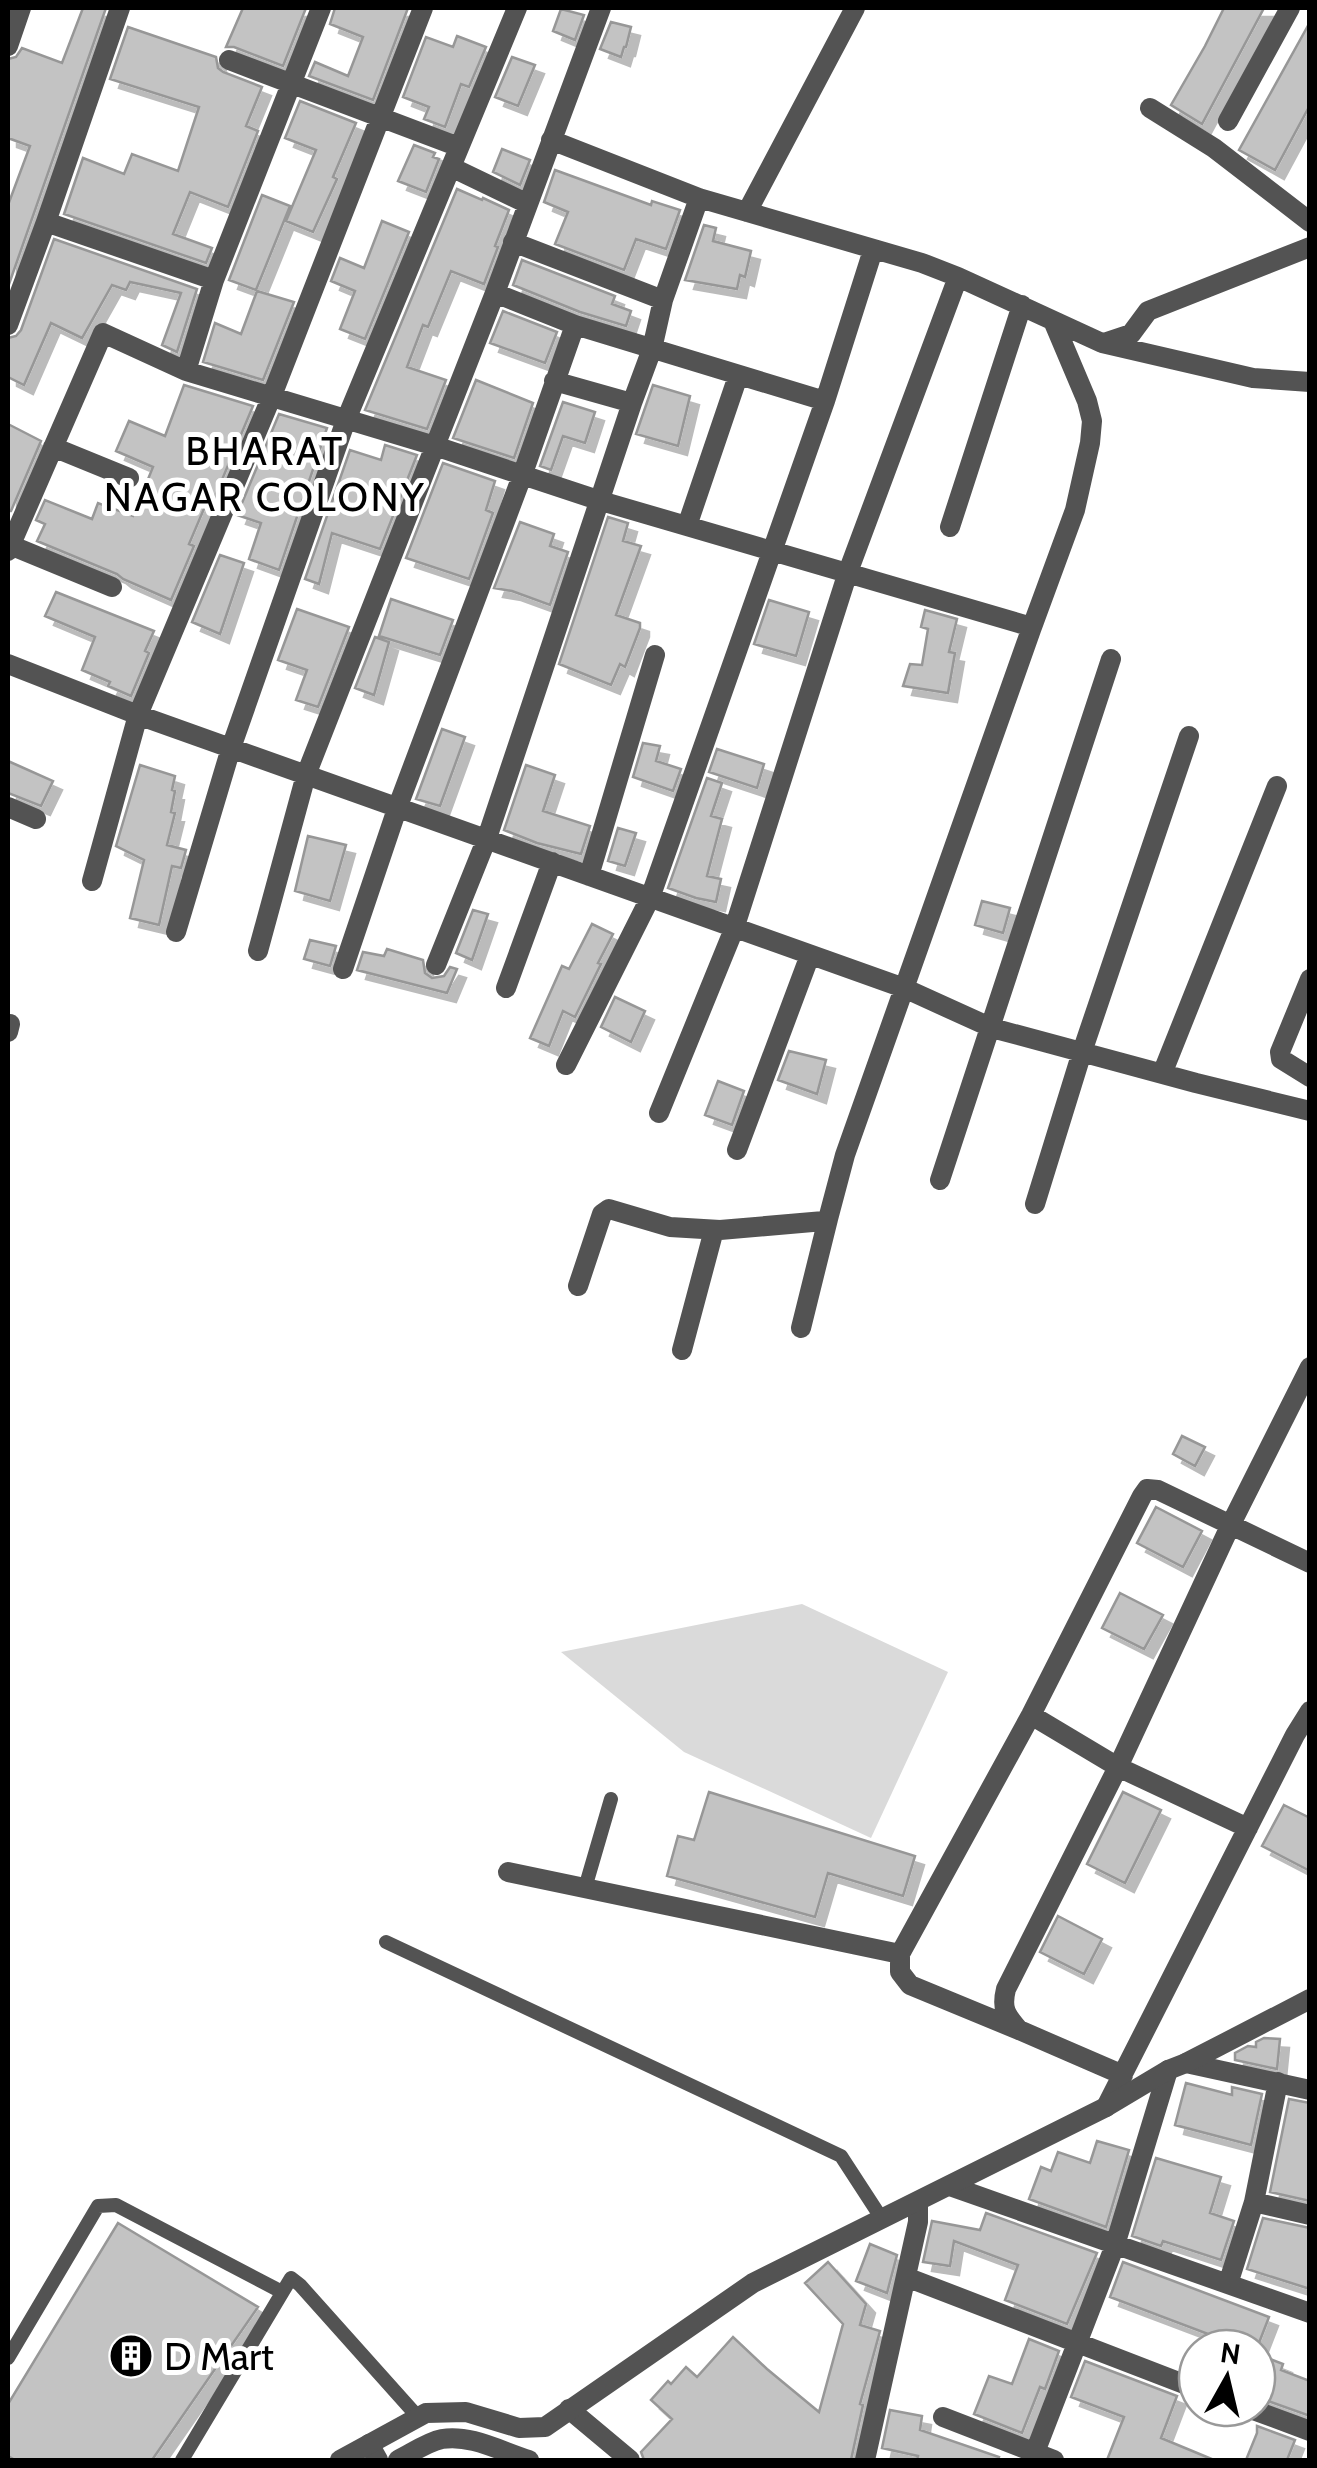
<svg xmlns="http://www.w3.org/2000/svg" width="1317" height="2468" font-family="Cabin,sans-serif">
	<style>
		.green { fill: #dadada }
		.building { fill: #c3c3c3; stroke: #979797; stroke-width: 2.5; filter: url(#shadow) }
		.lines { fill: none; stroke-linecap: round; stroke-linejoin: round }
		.service { stroke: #535353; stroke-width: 14 }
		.minor { stroke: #535353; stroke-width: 20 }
		.tertiary { stroke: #535353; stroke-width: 20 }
		.labels { text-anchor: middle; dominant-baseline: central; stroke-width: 10; stroke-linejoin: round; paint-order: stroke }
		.poi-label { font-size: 38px; fill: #000; stroke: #fff; text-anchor: start }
		.neighbourhood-label { font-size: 40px; letter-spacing: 2.5px; fill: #000; stroke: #fff }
	</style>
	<defs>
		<filter id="shadow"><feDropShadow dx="9" dy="9" stdDeviation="0" flood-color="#0004"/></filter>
	</defs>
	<rect width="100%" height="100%" fill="#fff"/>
	<path class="green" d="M802,1604L948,1672L871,1838L684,1752L561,1652Z"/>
	<path class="building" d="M83,8H106L8,287V205L30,146L8,138V59L16,57L22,48L62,63Z
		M243,8H306L283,66L234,47H226Z
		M335,8H408L373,100L309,76L315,62L348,76L363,37L330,24Z
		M1224,8H1264L1202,124L1171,105L1205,46Z
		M561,9L584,15L575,40L553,31Z
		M611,22L631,27L626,47H624L621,57L600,49Z
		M1310,22V105L1275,170L1239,150Z
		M128,27L216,57L218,68L223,72L262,87L246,126L258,131L228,207L190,192L173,234L212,248L206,263L64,214L83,158L124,174L132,154L178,171L199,107L110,79Z
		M457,36L486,47L469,87L461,84L445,127L424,119L429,107L403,97L426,37L453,47Z
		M512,57L535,65L518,106L495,97Z
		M300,101L356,123L333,177L337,179L313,232L286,221L316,150L285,138Z
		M414,145L435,153L433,157L439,159L426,192L398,181Z
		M502,149L530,160L520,185L493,172Z
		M555,170L651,205L652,201L680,210L666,249L636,239L624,270L555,244L568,212L544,202Z
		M457,189L482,200L483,198L509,210L495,246L498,247L484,284L451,271L428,327L423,325L407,367L446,380L427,429L365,410Z
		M262,195L290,206L256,290L229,280Z
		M382,221L409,232L365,339L340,329L355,291L331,281L340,258L364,268Z
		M704,225L716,228L713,241L751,251L745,277L740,275L737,289L685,280Z
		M54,239L197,289L177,352L162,345L181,293L130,282L126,290L112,285L82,338L51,323L24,385L8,377V338L16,336L21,330Z
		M522,260L615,296L612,304L631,311L626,326L580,312L513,285Z
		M257,291L294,302L263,380L203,362L215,323L241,334Z
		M503,311L557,332L545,363L490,343Z
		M476,380L533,403L514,458L453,438Z
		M184,385L253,406L211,506L206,504L189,544L194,546L171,600L123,579L117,574L37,541L45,524L36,520L45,500L92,519L98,503L133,516L153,467L116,451L129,421L165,436Z
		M653,385L690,396L678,446L636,434Z
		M563,402L595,412L585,443L563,436L551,470L540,466Z
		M279,414L327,428L279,570L249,559L261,523L237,515Z
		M8,424L41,441L11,511H8Z
		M385,445L417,455L380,549L332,533L319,584L305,579L350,450L381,460Z
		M443,463L495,481L486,510L493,513L469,579L406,558Z
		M608,517L628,523L623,541L641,546L616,615L640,623V628L625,667L620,664L611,685L559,664Z
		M520,522L554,534L550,546L568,552L550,605L512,591L494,588Z
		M220,555L244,563L220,634L192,622Z
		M56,592L154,631L145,651L149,653L131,696L108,686L110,682L82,670L95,637L45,616Z
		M391,599L453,620L440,655L379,636Z
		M769,600L809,612L796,656L754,644Z
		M297,609L349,627L318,707L296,700L307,670L278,660Z
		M925,610L957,619L949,652L955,653L948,693L903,686L910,664L922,665L928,629L921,627Z
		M375,637L389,642L374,695L355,688Z
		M442,729L465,737L440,806L416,799Z
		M643,743L660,746L656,761L681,769L673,791L633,777Z
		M717,749L764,764L757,788L709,772Z
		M8,761L53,781L41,806L8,793Z
		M140,765L175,776L172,790L175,791L171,812L175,813L167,845L186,850L181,868L172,866L159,925L130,918L144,860L116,846Z
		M526,765L555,775L543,811L590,826L581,854L537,843L504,830Z
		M707,778L722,783L711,816L722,819L707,876L721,879L716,902L696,898L668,888Z
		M618,828L636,833L625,866L608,861Z
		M308,836L346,845L330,901L295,891Z
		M982,901L1010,908L1003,933L975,925Z
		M473,910L488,914L472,960L456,953Z
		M592,924L613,934L598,963L601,964L575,1017L563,1011L549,1046L530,1038L562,966L569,969Z
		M310,940L336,946L330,966L304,959Z
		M387,949L423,960L425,973L432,978L444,976L450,967L457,969L447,993L357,970L363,952L384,956Z
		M615,997L645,1011L631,1042L601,1027Z
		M789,1051L826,1060L817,1094L778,1080Z
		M718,1081L744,1091L732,1125L705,1115Z
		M1182,1436L1205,1447L1195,1466L1173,1454Z
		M1156,1507L1202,1531L1183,1567L1137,1543Z
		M1120,1593L1163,1615L1144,1649L1102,1628Z
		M709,1792L915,1856L903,1896L828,1873L815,1917L667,1876L678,1836L694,1840Z
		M1123,1792L1161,1810L1125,1883L1087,1864Z
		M1284,1805L1310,1818V1871L1262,1846Z
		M1058,1916L1102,1939L1084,1974L1040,1952Z
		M1264,2038L1280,2039L1277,2069L1235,2060V2053L1248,2046L1256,2047V2042Z
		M1186,2083L1232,2095V2087L1262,2094L1251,2145L1175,2125Z
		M1289,2099L1310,2103V2201L1270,2192Z
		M1097,2141L1129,2150L1106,2227L1029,2199L1041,2167L1051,2171L1058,2152L1090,2163Z
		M1156,2158L1221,2177L1210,2213L1234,2221L1221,2260L1163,2241L1161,2246L1132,2236Z
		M986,2213L1097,2253L1067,2324L1005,2300L1018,2265L954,2241L950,2266L923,2262L932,2221L980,2230Z
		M1263,2218L1310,2228V2289L1247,2269Z
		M118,2223L258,2307L152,2460H15L8,2456V2404Z
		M870,2244L897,2255L887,2293L856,2281Z
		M828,2262L866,2304L860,2325L880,2331L860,2404L863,2405L851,2460H644L641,2452L672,2419L651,2400L668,2381L671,2384L686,2367L697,2377L733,2337L767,2369L819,2412L843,2324L805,2283Z
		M1123,2262L1269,2317L1257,2348H1245L1110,2297Z
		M1029,2339L1059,2351L1045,2389L1040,2387L1022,2433L974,2414L989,2376L1012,2384Z
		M1257,2354L1283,2364L1281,2370L1310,2381V2416L1257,2397Z
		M1085,2361L1177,2396L1161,2438L1214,2460H1107L1124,2417L1071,2397Z
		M890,2410L922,2416L920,2430L999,2457L998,2460H917L918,2456L882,2448Z
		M1257,2426L1295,2440L1287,2460H1246L1257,2433Z"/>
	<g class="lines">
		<path class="service" d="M585,1888L611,1799
			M386,1942L841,2156L882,2219
			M8,2358L98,2206L116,2205L282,2292
			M182,2460L291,2278L300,2285L418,2417"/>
		<path class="minor" d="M8,46L21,8
			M229,60L459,147
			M1150,108L1214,148L1310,222
			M1228,121L1290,8
			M551,140L699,198L922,263L958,277L1102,343L1253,378L1310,382
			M451,167L528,204
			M747,212L855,8
			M46,222L214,280
			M513,242L663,300
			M495,293L575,325L825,401
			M8,325L46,222L120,8
			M1104,343L1131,334L1148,311L1310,247
			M186,371L214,280L321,8
			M554,381L632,403
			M53,447L129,478
			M687,526L738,376
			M950,527L1022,305
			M10,545L112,587
			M8,551L103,333L186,371L435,446L601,501L1032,627L845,1155L828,1219L824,1221L720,1230L670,1227L609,1209L602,1214L578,1286
			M1032,627L1075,510L1090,443L1092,421L1087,401L1054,323
			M8,664L138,715L904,988L992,1028L1196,1083L1310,1111
			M8,807L36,819
			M589,876L655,655
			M92,881L138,715L271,398L423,8
			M176,932L231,748L346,420L517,8
			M258,951L306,775L495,293L601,8
			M436,965L487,838L632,403L652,349L663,300L699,198
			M343,969L398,806L522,476L575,325
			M1310,979L1280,1052L1281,1059L1310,1077
			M506,988L552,862
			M8,1032L10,1024
			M566,1065L650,898L825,401L873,250
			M1162,1074L1277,786
			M659,1113L734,929L848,572L958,277
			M737,1150L810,955
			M940,1180L1111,659
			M1035,1204L1082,1052L1189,736
			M801,1328L828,1219
			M682,1350L714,1230
			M1031,1715L1118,1767L1248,1828
			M508,1872L900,1954
			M1019,2030L910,1985L900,1972V1954L1031,1715L1142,1496L1147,1489L1158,1490L1310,1563
			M1186,2063L1310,2090
			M1123,2075L1019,2030C1006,2015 1001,2009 1006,1989L1118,1767L1231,1524L1310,1367
			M1106,2107L1295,1735L1310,1711
			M950,2186L1310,2313
			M1254,2202L1310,2215
			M906,2277L1197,2389
			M1228,2284L1254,2202L1278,2082
			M1248,2408L1310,2431
			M569,2409L630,2460
			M943,2417L1054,2460
			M369,2444L378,2460
			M398,2460C412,2453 427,2442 442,2439C471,2434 502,2452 529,2460
			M865,2460L918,2222V2202
			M1032,2460L1115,2245L1168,2070"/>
		<path class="tertiary" d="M340,2460L426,2413L466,2412L519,2428L545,2427L753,2283L1106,2107L1168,2070L1186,2063L1310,1999"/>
	</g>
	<defs>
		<symbol id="building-disc" viewBox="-11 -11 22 22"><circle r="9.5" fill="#000" stroke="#fff"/><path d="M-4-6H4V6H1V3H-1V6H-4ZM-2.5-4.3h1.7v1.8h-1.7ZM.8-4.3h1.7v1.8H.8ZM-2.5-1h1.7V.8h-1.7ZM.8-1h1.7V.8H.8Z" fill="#fff"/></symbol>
	</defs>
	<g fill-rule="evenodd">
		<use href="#building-disc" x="106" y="2331" width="50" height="50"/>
	</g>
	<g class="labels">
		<g class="poi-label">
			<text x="164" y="2356">D Mart</text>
		</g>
		<g class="neighbourhood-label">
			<text x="265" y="450">BHARAT<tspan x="265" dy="46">NAGAR COLONY</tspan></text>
		</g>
	</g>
	<rect width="1317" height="2468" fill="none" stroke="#000000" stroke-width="20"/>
	<g transform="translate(1227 2378) rotate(8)"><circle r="48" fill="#ffffff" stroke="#999999" stroke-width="2.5"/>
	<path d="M0-8L18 38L0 25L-18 38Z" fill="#000000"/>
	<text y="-15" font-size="28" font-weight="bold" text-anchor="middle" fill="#000000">N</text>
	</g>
</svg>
